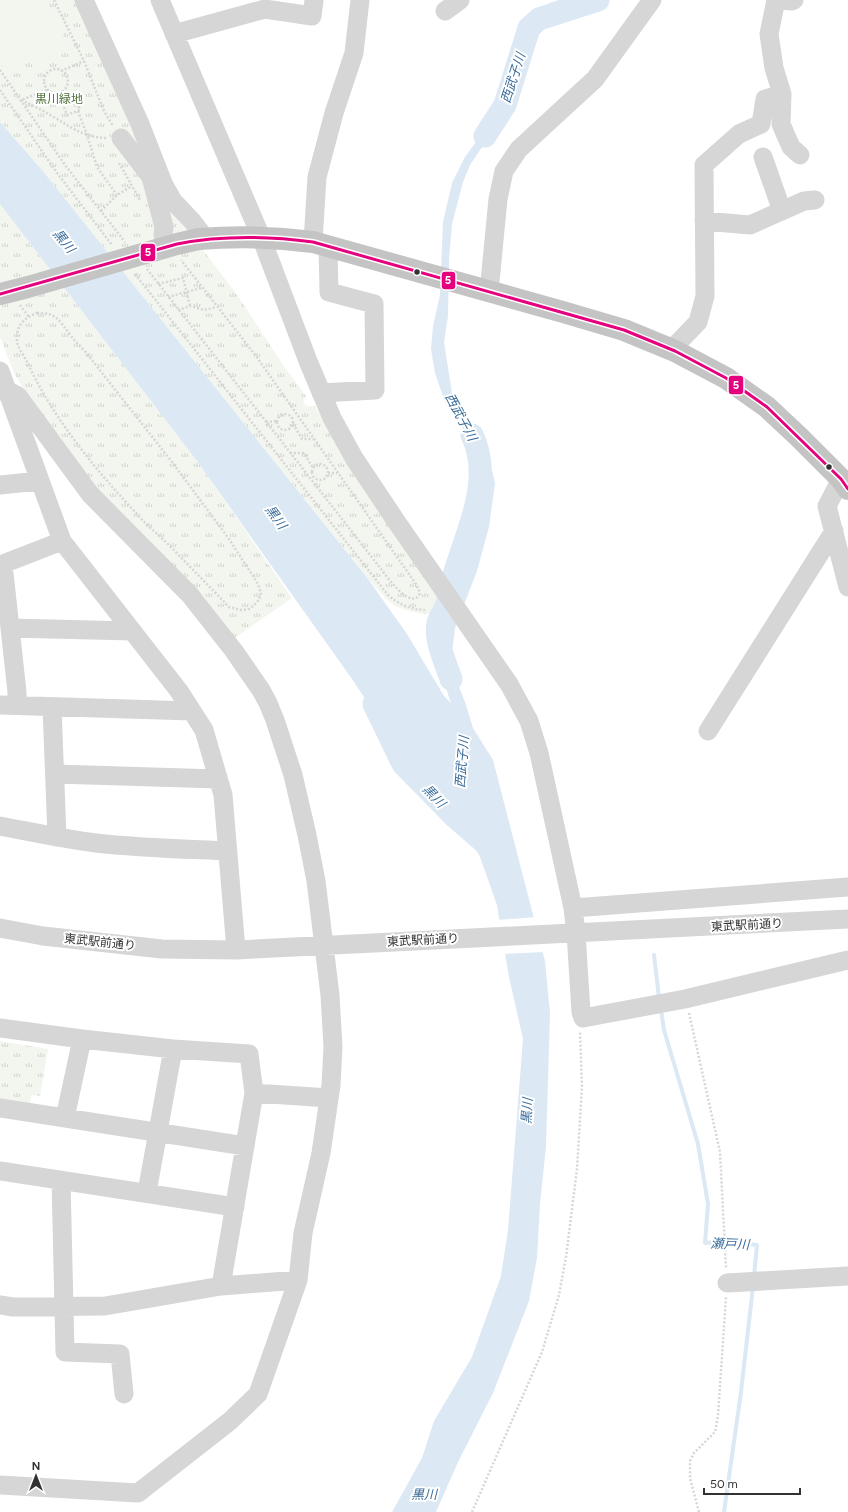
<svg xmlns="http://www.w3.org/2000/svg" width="848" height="1512" font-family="Figtree,'Noto Sans JP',sans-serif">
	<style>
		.park { fill: url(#park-tufts) }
		.pitch { fill: #f2f6ee }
		.water { fill: #dce8f4 }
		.pier { fill: #fff }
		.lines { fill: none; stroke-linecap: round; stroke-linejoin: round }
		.stream { stroke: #dce8f4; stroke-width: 4 }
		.river { stroke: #dce8f4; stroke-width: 23 }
		.path { stroke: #d6d6d6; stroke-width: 2.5; stroke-dasharray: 2 2; stroke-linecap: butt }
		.minor { stroke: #d6d6d6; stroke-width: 19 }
		.highway { stroke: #c4c4c4; stroke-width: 22 }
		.highway-bridge { stroke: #c4c4c4; stroke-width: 22 }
		.bus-1-casing { stroke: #fff; stroke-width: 6 }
		.bus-1 { stroke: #e5007d; stroke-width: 3 }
		.bus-dot { fill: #323232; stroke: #fff; stroke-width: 1.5 }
		.labels { text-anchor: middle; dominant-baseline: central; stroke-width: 4; stroke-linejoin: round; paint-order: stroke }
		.park-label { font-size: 12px; fill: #50723c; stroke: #fff }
		.street-label { font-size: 12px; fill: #323232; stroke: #fff }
		.water-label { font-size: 13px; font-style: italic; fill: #3a6c9a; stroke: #fff }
		.line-badge { stroke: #fff; stroke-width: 1.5 }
		.badge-label { font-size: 11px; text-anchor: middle; font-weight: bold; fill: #fff }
	</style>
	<defs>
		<pattern id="park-tufts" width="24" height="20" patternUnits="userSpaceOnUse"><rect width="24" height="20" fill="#f2f6ee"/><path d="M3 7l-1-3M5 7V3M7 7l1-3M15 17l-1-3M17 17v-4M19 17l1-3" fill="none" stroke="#d0d3cd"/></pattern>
	</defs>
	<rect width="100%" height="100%" fill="#fff"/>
	<path class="park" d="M0,0H79L168,208L206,254L238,296L283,365L306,396L303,402L306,406H315L329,431L444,601C443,605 443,609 439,611C431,618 400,610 392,604C383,597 376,587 368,579L42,170L0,122Z
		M0,204L197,461L292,598L233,639L124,524L44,423L15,375L0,337Z
		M0,1041L48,1049L40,1096L31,1095L30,1108L0,1104Z"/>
	<path class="pitch" d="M0,0H47L69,49L4,68L0,63Z"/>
	<path class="water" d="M559,0H611L565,9L548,13L538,21L524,38L500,116L491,134L470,165L463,182L452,224L449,259L448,316L444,342L452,393L475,426L489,458L495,483L489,527L477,571L455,628L451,661L452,669L465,702L473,728L493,760L545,961L550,1013L546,1147L540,1203L537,1258L529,1301L493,1393L458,1462L436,1512H392L422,1458L434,1421L472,1357L501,1276L508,1230L523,1039L509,977L497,905L469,826L407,762L352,679L197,461L0,204V122L42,170L368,579L407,634L444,696L451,703L442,676V626L462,578L476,531L485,486L483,472L473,449L460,422L445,402L435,373L431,349L433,326L440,295L443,222L452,183L465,157L484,131L495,111L515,41L522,25L531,14L547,4Z"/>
	<path class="pier" d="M536,917L544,952L503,954L497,920Z"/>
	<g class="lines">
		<path class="stream" d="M654,955L659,998
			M661,1009L664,1030L698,1144L708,1204L705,1243L720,1241L757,1245L754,1276
			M724,1512L741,1392L753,1287"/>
		<path class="river" d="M485,136L505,105L529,28L539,19L598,0
			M451,679C446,664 434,639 438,623C439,618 444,612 446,607C450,592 453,577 458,562C471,523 492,475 472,435
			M374,704L403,764L454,816L484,842L493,854"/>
		<path class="path" d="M54,0L84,61L104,111L113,126
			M44 81a12 12 0 1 1 24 0a12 12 0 1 1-24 0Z
			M0,70L65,165L125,242
			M61,71L84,61
			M0,90L57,173L112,245
			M47,90L21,100C32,105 42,110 52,116C71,127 83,137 106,138
			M61,92L65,104
			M76,99L80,110L67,115L63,105Z
			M78,111L87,135L97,167L117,195
			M119,163L140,200
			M101,211L117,195L132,186
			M147,269L381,569C387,577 412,612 420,593L416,584L256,356L181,260
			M135,274L388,595C400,605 409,609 425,610
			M158,284L183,278L190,306
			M168,297L201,288
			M20,305L28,316
			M178,310L190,306L204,310L216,307
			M37,313C57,312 60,322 71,336C75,341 79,346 84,350L172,462L229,539L258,584L261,593L259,600L254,605L249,609L241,610L229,607C210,587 190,567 170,546C159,535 146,525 136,513C94,468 54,419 28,364C24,354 16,348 17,337C17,324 26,317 37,313Z
			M277 422a8 8 0 1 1 16 0a8 8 0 1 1-16 0Z
			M266,422L277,421
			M293,424L302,439H313
			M290,453H304L313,468
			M312 472a8 8 0 1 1 16 0a8 8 0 1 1-16 0Z
			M328,473H337
			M689,1013L720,1152L726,1268
			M472,1512L542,1352L559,1295L566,1257L577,1169L582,1087L580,1032
			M699,1512L690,1478V1461L694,1453L715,1432L718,1416L726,1297"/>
		<path class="minor" d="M84,0L140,124L163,183L173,201L192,221L206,239
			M160,0L261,237L308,361L332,418L354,458L398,524L509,684L529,721L539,753L573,908L576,933L581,1012L583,1018L685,999L848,960
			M776,0L769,34L774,68L782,94L781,124L791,147L800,155
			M780,0L792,1L794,0
			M445,11L460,0
			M174,34L265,9L312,16L314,0
			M121,138L151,177L162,180
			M763,157L782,211
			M151,177L164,227L163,235
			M704,221L750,225L804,201L815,200
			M313,242L317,177L334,113L354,53L360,0
			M489,292L498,199L504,171L519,149L595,79L652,0
			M671,350L698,322L705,296L704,165L739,134L761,124L765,99L782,94
			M0,371L62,541L179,691L204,730L223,795L236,950
			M0,391L7,390L18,396L90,494L190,595L234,651L261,690L268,703L275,720L293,775L307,835L316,881L330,995L333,1047L331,1085L321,1153L303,1233L298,1280L258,1394L230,1421L138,1493L0,1485
			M321,393L375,390L374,304L329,292L328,246
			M841,479L827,506L848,587
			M0,485L39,481
			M10,628L132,631
			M0,705L192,711
			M17,705V692L3,564L62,541
			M52,707L57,837
			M708,731L834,531
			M56,774L218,779
			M0,826C32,832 64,839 96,843C140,848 184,849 227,851
			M573,908L848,887
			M0,928L43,936L162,949L236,950L848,919
			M0,1028L82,1039L173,1049L249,1054L254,1093L221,1286
			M254,1093L329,1098
			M0,1108L245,1146
			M65,1118L82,1039
			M0,1171L235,1207
			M61,1180L65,1352L120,1354L124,1394
			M147,1192L173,1049
			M727,1283L848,1276
			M0,1305L13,1307L105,1306L221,1286L298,1280"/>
		<path class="highway" d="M199,239C237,236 275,237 313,242L563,312L624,330L675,351L726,378L767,407L799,437L841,479L848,489"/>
		<path class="highway-bridge" d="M0,294L28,287L177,244L199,239"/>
		<defs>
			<path id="bus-1" d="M0,294L177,244C223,235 267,236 313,242L624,330L675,351L726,378L767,407L841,479L848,489"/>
		</defs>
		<use href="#bus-1" class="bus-1-casing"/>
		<use href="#bus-1" class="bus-1"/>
	</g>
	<g class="bus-dot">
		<circle cx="417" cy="272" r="3.5"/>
		<circle cx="829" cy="467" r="3.5"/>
	</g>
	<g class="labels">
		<g class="park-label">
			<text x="59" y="99">黒川緑地</text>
		</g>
		<g class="street-label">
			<text transform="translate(747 925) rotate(-3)">東武駅前通り</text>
			<text transform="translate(423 940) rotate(-3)">東武駅前通り</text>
			<text transform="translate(100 942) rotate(6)">東武駅前通り</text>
		</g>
		<g class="water-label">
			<text transform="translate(513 78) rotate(-72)">西武子川</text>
			<text transform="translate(64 241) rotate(51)">黒川</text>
			<text transform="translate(461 417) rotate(62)">西武子川</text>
			<text transform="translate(276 517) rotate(54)">黒川</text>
			<text transform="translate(462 762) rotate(-85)">西武子川</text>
			<text transform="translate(434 796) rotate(46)">黒川</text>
			<text transform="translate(527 1111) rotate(-87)">黒川</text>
			<text transform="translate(730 1244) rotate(2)">瀬戸川</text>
			<text x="424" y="1494">黒川</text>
		</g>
	</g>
	<g class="line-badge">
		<rect x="140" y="243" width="16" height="19" rx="4" fill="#e5007d"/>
		<rect x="441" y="271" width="15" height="19" rx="4" fill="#e5007d"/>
		<rect x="728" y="375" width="16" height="20" rx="4" fill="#e5007d"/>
	</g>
	<g class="badge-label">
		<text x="148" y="256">5</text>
		<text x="448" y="284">5</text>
		<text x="736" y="389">5</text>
	</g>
	<g transform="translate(36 1476)" stroke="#ffffff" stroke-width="3" paint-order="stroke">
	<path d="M0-3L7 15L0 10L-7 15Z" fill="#323232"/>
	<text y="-6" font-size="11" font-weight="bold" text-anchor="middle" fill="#323232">N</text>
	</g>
	<path d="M704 1488v6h96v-6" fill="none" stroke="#323232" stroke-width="2"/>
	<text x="710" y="1488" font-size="12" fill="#323232" stroke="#ffffff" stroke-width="3" paint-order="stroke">50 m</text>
</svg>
